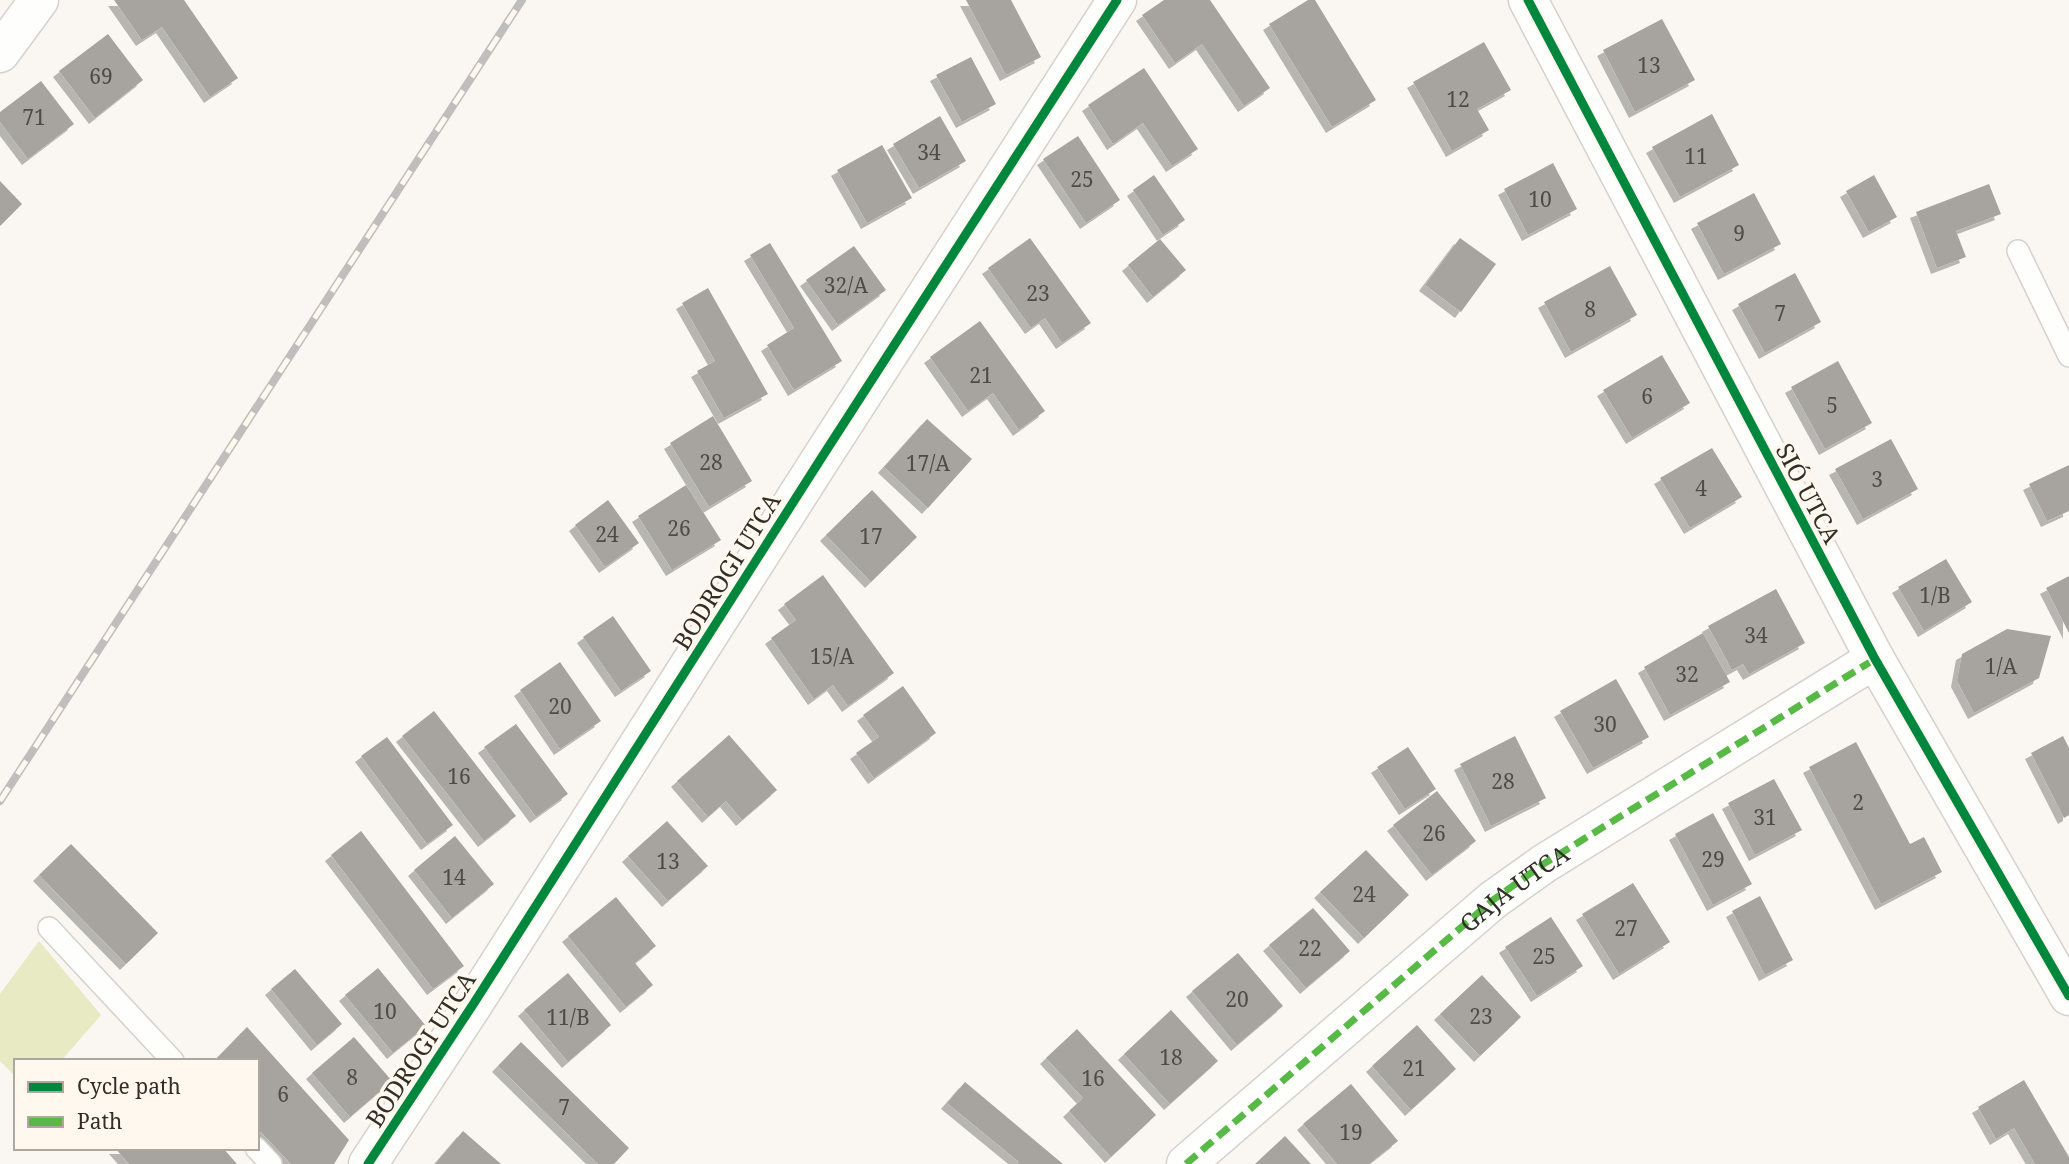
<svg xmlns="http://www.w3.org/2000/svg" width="2069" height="1164" font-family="'Noto Serif',serif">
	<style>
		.green { fill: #e7eac2 }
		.building { fill: #a7a4a0; filter: url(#shadow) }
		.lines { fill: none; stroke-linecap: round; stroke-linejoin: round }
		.lane-casing { stroke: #d5d2cc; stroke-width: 24 }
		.street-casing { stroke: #d5d2cc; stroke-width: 41 }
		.lane { stroke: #fefefd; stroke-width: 21 }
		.street { stroke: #fefefd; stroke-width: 38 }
		.rail-casing { stroke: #bfbebc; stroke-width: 8 }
		.rail { stroke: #fef8ef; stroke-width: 5; stroke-dasharray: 16; stroke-linecap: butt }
		.quiet { stroke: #58b947; stroke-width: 7; stroke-dasharray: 14 7; stroke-linecap: butt }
		.cycleway-casing { stroke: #fef8ef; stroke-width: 13 }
		.cycleway { stroke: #00873e; stroke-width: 9 }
		.labels { text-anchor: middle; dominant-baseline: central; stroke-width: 7; stroke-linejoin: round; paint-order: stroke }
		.number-label { font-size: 21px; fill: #4e4c46 }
		.street-label { font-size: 24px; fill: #312e28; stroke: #fef8ef }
	</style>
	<defs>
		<filter id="shadow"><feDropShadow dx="-6" dy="6" stdDeviation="0" flood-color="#0004"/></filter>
	</defs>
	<rect width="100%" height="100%" fill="#faf7f2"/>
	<path class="green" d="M39,941L101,1015L61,1061H16V1077L0,1061V994Z"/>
	<path class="building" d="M114,0H184L238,78L210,97L162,27L142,40Z
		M966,0H1011L1041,57L1006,75Z
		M1164,0H1210L1270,88L1244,106L1202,44L1175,63L1142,15Z
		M1308,0H1315L1376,100L1332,127L1269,24Z
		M1662,19L1695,80L1635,112L1603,50Z
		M108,34L143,80L95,118L59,71Z
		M1484,42L1511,90L1477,109L1489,130L1452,151L1413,82Z
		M971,57L996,104L962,122L936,75Z
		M1144,68L1198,149L1172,166L1143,123L1113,144L1088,105Z
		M41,81L74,124L28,159L0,122V112Z
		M1712,114L1739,165L1680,197L1652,147Z
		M940,116L966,161L919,188L893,144Z
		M1078,136L1120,200L1086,223L1043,159Z
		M882,145L912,198L867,223L837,170Z
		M1553,163L1577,209L1528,235L1504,189Z
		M1154,175L1185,220L1163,235L1133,190Z
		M1874,175L1897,217L1869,232L1846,191Z
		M0,181L22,204L0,226Z
		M1989,184L2001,214L1956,231L1966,257L1937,268L1916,212Z
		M1754,193L1781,244L1724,274L1697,223Z
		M1030,238L1091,323L1062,343L1045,318L1031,328L988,268Z
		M1460,238L1496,264L1461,312L1425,285Z
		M1160,239L1186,270L1153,297L1128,265Z
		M770,243L842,361L794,390L767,345L794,328L750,255Z
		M854,246L886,290L838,325L806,280Z
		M1610,266L1637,315L1571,352L1544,302Z
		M1795,273L1821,322L1765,353L1738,304Z
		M708,288L768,394L724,418L697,371L715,361L682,303Z
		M980,321L1045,411L1019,430L993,393L968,411L930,357Z
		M1662,355L1690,403L1632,438L1603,390Z
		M1838,361L1872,423L1825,449L1791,387Z
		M713,416L752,481L709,507L670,443Z
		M927,419L972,459L928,508L884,467Z
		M1891,439L1918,489L1863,519L1835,469Z
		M1712,448L1742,497L1690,528L1660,478Z
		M2069,465V511L2047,521L2029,484Z
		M686,485L721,540L672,570L638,516Z
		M872,490L917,537L871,582L826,535Z
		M608,500L639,543L605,567L575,525Z
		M1946,559L1972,602L1924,631L1898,587Z
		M823,575L894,673L848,706L833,685L814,699L771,638L796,620L784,604Z
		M2069,576V633L2046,588Z
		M1776,589L1805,643L1749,674L1743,664L1732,670L1708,626Z
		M613,616L651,671L621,691L583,637Z
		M2007,629L2051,636L2039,678L1974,713L1957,681L1962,654Z
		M1703,633L1730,682L1670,715L1644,667Z
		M560,662L601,721L560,749L520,690Z
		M1616,679L1649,737L1593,768L1560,711Z
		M903,686L936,733L874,778L856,753L879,737L863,715Z
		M434,711L516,816L484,841L402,736Z
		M516,724L568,794L536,817L484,747Z
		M729,735L777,790L742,820L726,801L708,817L677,781Z
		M1515,736L1546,798L1491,826L1460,764Z
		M2063,736L2069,748V815L2064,818L2031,753Z
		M387,737L453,825L427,844L361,756Z
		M1856,742L1910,844L1924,837L1942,872L1881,904L1809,767Z
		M1408,747L1436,789L1405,809L1377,767Z
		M1774,779L1802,830L1755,855L1728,803Z
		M1437,791L1476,841L1432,875L1393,825Z
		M1713,813L1752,884L1713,905L1675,834Z
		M667,821L708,866L668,901L628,856Z
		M361,831L464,966L433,989L331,855Z
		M455,836L494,884L452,918L414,870Z
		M71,844L158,933L126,964L39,875Z
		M1366,850L1409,895L1364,938L1320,892Z
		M1633,883L1670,942L1619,974L1582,914Z
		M1760,896L1793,960L1765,975L1732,911Z
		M616,897L656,946L635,963L653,985L626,1007L568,936Z
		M1313,908L1350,951L1306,988L1269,945Z
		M1551,917L1583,966L1537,996L1505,947Z
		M1238,953L1283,1006L1237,1045L1192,991Z
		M378,968L426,1026L393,1053L345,995Z
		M295,969L342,1024L317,1045L271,989Z
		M568,973L611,1025L568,1062L524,1010Z
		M1482,975L1521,1017L1480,1056L1440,1014Z
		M1171,1010L1218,1061L1170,1104L1124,1054Z
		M1417,1025L1456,1069L1411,1110L1372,1066Z
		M247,1027L349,1140L334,1164H291L257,1128V1061H214Z
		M1077,1029L1156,1115L1111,1157L1069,1111L1083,1098L1046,1058Z
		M354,1037L392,1081L350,1117L312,1073Z
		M521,1042L629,1148L614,1164H598L498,1066Z
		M2024,1080L2069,1157V1164H2035L2014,1128L1996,1139L1978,1107Z
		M965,1082L1063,1164H1017L1019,1162L947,1103Z
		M1351,1084L1398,1141L1369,1164H1337L1303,1124Z
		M463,1131L501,1164H435Z
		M1285,1136L1311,1164H1255Z
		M115,1148H223L237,1164H129Z"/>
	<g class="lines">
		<defs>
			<path id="lane" d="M2018,251L2069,356
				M49,928L173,1061
				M256,1148L271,1164"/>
			<g id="street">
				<path d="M1528,0L1875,659L2069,996"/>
				<path d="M0,53L39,0"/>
				<path d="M368,1164L474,1003L822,457L1117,0"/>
				<path id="s1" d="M1186,1164L1493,900L1545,863L1875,659"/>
			</g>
		</defs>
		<use href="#lane" class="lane-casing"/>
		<use href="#street" class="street-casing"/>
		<use href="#lane" class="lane"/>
		<use href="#street" class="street"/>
		<defs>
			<path id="rail" d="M0,801L522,0"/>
		</defs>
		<use href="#rail" class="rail-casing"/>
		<use href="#rail" class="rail"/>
		<path class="quiet" d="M1186,1164L1493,900L1545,863L1875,659"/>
		<defs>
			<path id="cycleway" d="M1528,0L1875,659L2069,996
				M368,1164L474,1003L822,457L1117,0"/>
		</defs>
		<use href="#cycleway" class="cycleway-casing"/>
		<use href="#cycleway" class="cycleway"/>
	</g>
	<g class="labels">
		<g class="number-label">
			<text x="1649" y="65">13</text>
			<text x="101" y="76">69</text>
			<text x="1458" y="99">12</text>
			<text x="34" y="117">71</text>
			<text x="929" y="152">34</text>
			<text x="1696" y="156">11</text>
			<text x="1082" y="179">25</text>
			<text x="1540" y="199">10</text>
			<text x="1739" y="233">9</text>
			<text x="846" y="285">32/A</text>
			<text x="1038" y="293">23</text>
			<text x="1590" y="309">8</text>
			<text x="1780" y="313">7</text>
			<text x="981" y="375">21</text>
			<text x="1647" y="396">6</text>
			<text x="1832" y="405">5</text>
			<text x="711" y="462">28</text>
			<text x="928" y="463">17/A</text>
			<text x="1877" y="479">3</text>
			<text x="1701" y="488">4</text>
			<text x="679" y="528">26</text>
			<text x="607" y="534">24</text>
			<text x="871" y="536">17</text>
			<text x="1935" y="595">1/B</text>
			<text x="1756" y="635">34</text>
			<text x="832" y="656">15/A</text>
			<text x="2001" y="666">1/A</text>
			<text x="1687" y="674">32</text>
			<text x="560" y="706">20</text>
			<text x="1605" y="724">30</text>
			<text x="459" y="776">16</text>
			<text x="1503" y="781">28</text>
			<text x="1858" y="802">2</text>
			<text x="1765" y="817">31</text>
			<text x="1434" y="833">26</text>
			<text x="1713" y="859">29</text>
			<text x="668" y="861">13</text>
			<text x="454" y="877">14</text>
			<text x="1364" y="894">24</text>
			<text x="1626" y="928">27</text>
			<text x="1310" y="948">22</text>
			<text x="1544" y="956">25</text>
			<text x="1237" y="999">20</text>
			<text x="385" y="1011">10</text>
			<text x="1481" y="1016">23</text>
			<text x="568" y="1017">11/B</text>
			<text x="1171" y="1057">18</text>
			<text x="1414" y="1068">21</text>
			<text x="352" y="1077">8</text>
			<text x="1093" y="1078">16</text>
			<text x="283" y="1094">6</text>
			<text x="564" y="1107">7</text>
			<text x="1351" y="1132">19</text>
		</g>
		<g class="street-label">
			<text transform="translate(1809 493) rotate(62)">SIÓ UTCA</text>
			<text transform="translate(726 571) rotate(-58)">BODROGI UTCA</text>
			<text stroke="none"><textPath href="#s1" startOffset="429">GAJA UTCA</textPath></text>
			<text transform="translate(420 1049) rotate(-57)">BODROGI UTCA</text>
		</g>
	</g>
	<rect x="14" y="1059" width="245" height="91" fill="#fef8ef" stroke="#aca79f" stroke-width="2"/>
	<rect x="28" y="1082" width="35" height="10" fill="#00873e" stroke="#aca79f" stroke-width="2"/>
	<text x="77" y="1094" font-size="21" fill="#312e28">Cycle path</text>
	<rect x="28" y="1117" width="35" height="10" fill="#58b947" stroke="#aca79f" stroke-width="2"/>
	<text x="77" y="1129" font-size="21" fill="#312e28">Path</text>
</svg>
